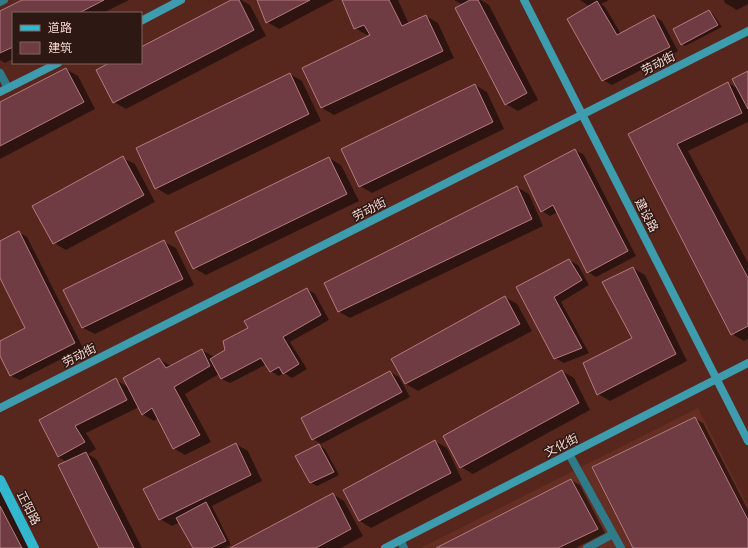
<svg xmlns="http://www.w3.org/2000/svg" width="748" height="548" font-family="'Libre Baskerville','Noto Sans SC',serif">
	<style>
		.built { fill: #652e23 }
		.shadow { fill: #0007 }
		.building { fill: #703c43; stroke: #b47a80 }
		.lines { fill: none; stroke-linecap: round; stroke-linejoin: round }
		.street { stroke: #307b89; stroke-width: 8 }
		.secondary { stroke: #3d9cae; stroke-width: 8 }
		.primary { stroke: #32b7cf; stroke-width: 10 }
		.labels { text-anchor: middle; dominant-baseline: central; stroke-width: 3; stroke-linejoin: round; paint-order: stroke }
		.street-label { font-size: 12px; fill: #f5d6cf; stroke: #2e1814 }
	</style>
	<rect width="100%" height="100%" fill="#57271e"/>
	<path class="built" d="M698,408L748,507V548H421Z"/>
	<path class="shadow" d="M24,0H129L103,13H13V59L5,63L0,60V12Z
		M233,0H241L250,5L266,36L126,109L114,102L112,63H141V48Z
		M258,0H334L279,29L267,22Z
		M343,0H398L409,24L426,16L438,23L454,58L334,115L322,108L303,68L371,36L370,34L367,35L355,28Z
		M454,0H481L489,5L538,100L518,111L506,104L463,5Z
		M580,0H609L601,4L605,7L621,34L654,16L662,21L678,51L612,85L603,80L568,19L589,6Z
		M724,0H748V4L737,10L725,3Z
		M709,12L713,14L722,27L685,46L681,44Z
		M66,69L78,76L95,109L0,159V103Z
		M748,72V122L688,151L748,263V339L744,341L732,334L629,134L728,83L739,89Z
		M290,74L302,81L321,121L168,195L156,188Z
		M475,85L487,92L504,129L372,193L360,186Z
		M575,150L584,155L636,256L596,277L588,272L558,212L550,216L542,211L525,177Z
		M123,158L135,164L155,202L66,250L54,243Z
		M329,158L341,165L359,201L206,275L194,268Z
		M517,187L529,194L543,226L350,318L338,311Z
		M18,232L27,237L83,348L20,380L11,376L0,354V342L27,328L0,276V242Z
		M164,242L176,248L194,285L95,334L83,328Z
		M569,260L578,265L589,285L561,302L589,353L564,363L555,358L518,287Z
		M633,268L645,275L687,361L610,401L598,394L634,338Z
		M307,289L315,294L329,320L290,342L307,369L292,378L284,373L279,376L271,371L267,364L230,383L221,379L219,374L185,394L211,442L185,455L173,448L158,418L154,421L142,414L139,407L86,433L96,449L88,454L97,460L142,548H100L67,462L58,457L41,421L116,380L128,387L159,359L171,366L202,350L214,357L226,350L249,329Z
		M505,297L517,304L532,331L418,391L406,384L392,359Z
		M562,371L574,378L590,410L473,474L461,467Z
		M390,372L399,377L410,397L319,445L325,449L339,475L317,486L311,483L296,457L321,444L313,439Z
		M694,418L703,423L748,510V548H635Z
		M435,441L447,448L462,480L371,528L360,521Z
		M236,444L248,451L262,481L212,506L231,545L224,548H194L180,522L172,526L160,519Z
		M571,480L580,485L605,533L576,548H438Z
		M0,491L30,548H0Z
		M333,494L344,501L363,536L341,548H233Z"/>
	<path class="building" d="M22,0H104L79,13H13V47L0,53V11Z
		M231,0H239L254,30L113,103L96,70L109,63H141V47Z
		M257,0H310L266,23Z
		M342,0H389L402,26L426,15L443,51L321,108L302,68L370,35L364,25L354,29Z
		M470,0H478L527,93L505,105L455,8Z
		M597,1L617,35L654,15L670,47L602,81L567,19Z
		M709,10L718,25L681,45L673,29Z
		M66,68L84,102L0,146V102Z
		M748,71V109L732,79Z
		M290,73L309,114L155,189L136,148Z
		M728,82L742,113L677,144L748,278V326L731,335L628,134Z
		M475,84L493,122L359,187L341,149Z
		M575,149L628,251L587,273L553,205L541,212L524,176Z
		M123,156L144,195L53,244L32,206Z
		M329,157L347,194L193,269L175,232Z
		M517,186L532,219L338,312L324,283Z
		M19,231L75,343L10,376L0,356V341L25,328L0,278V241Z
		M164,240L183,279L82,328L63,290Z
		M569,259L582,280L554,297L582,348L554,359L516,287Z
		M633,267L676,354L597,395L583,363L632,338L602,282Z
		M307,288L321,315L283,337L299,364L283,374L279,367L270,372L261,358L221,379L210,359L225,350L223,341L248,328L244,321Z
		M505,296L520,324L405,384L391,359Z
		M202,349L210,366L174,387L200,435L173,449L152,408L142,415L123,378L159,358L166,368Z
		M562,370L579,403L460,468L443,436Z
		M390,371L402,392L312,440L301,418Z
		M116,378L127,400L75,426L85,442L58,457L39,420Z
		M695,417L748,520V548H633L592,467Z
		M435,440L451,473L359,521L343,490Z
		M236,443L251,475L159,520L143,489Z
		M319,444L334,472L310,483L295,456Z
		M86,452L134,548H99L58,465Z
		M571,479L598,529L558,548H436Z
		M333,493L351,529L316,548H230Z
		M206,502L226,541L211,548H193L176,518Z
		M0,506L22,548H0Z"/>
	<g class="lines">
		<path class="street" d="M0,2L4,0
			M0,73L8,88
			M569,454L621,548
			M400,540L404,548
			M587,548L613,534"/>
		<path class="secondary" d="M524,0L748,441
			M141,21L181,0
			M0,92L58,63
			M0,408L748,31
			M385,548L748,363"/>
		<path class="primary" d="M0,480L34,548"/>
	</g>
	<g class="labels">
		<g class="street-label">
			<text transform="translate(658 63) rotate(-27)">劳动街</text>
			<text transform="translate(369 209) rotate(-27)">劳动街</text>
			<text transform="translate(647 215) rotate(63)">建设路</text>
			<text transform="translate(79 355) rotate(-27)">劳动街</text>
			<text transform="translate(561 445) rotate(-27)">文化街</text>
			<text transform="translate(29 508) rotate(63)">正阳路</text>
		</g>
	</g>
	<rect x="12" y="12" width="130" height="52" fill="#2e1814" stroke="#7e645f"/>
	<rect x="20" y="25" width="20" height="6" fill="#32b7cf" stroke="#7e645f"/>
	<text x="48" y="32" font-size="12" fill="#f5d6cf">道路</text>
	<rect x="20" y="42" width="20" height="12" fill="#703c43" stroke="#7e645f"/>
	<text x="48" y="52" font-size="12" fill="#f5d6cf">建筑</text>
</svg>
